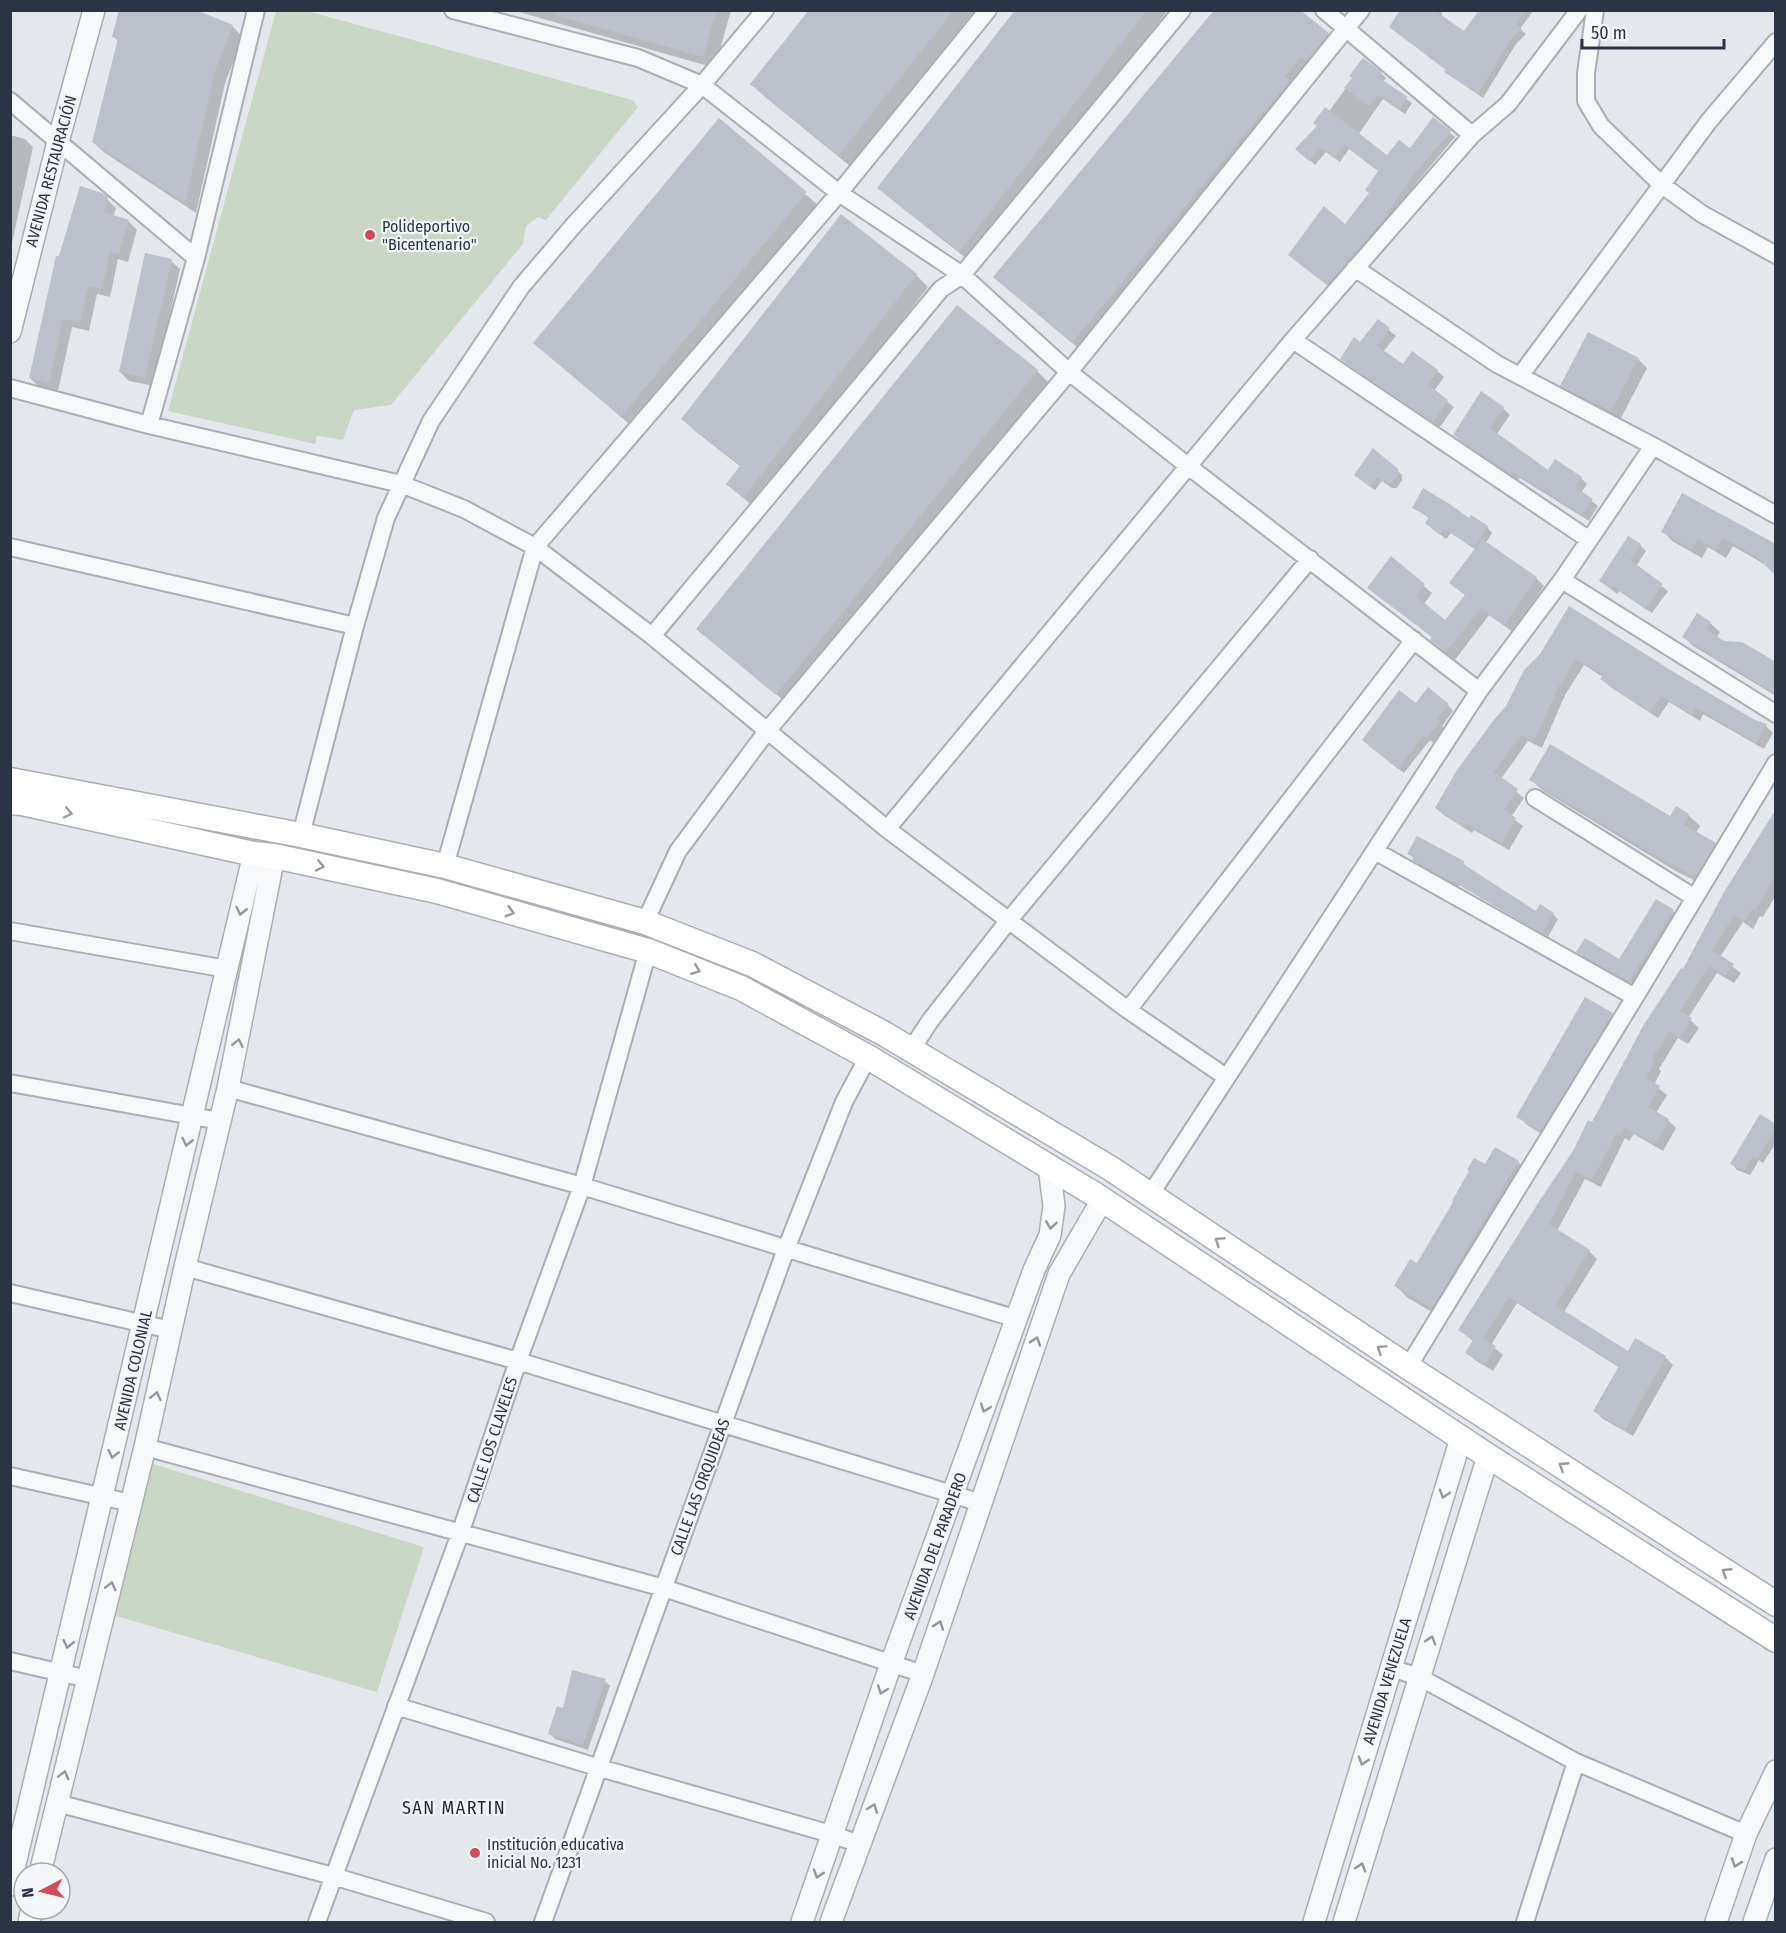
<svg xmlns="http://www.w3.org/2000/svg" width="1786" height="1933" font-family="'Fira Sans Condensed',sans-serif">
	<style>
		.green { fill: #c9d6c5 }
		.shadow { fill: #0003 }
		.building { fill: #bbc0ca }
		.lines { fill: none; stroke-linecap: round; stroke-linejoin: round }
		.minor-casing { stroke: #a9aeb7; stroke-width: 20 }
		.tertiary-casing { stroke: #a9aeb7; stroke-width: 24 }
		.secondary-casing { stroke: #a9aeb7; stroke-width: 27 }
		.minor { stroke: #f7f8fa; stroke-width: 16 }
		.tertiary { stroke: #f7f8fa; stroke-width: 21 }
		.secondary { stroke: #fff; stroke-width: 24 }
		.oneway { stroke: #959aa2 }
		.oneway2 { stroke: #9196a0 }
		.poi-dot { fill: #d1495b; stroke: #f4f6f9; stroke-width: 2 }
		.labels { text-anchor: middle; dominant-baseline: central; stroke-width: 4.5; stroke-linejoin: round; paint-order: stroke }
		.street-label { font-size: 16px; fill: #2b3445; stroke: #f4f6f9 }
		.poi-label { font-size: 16px; fill: #2b3445; stroke: #f4f6f9; text-anchor: start }
		.neighbourhood-label { font-size: 18px; letter-spacing: 1.5px; fill: #1d2536; stroke: #f4f6f9 }
	</style>
	<rect width="100%" height="100%" fill="#e4e7ec"/>
	<path class="green" d="M276,11H307L632,100L638,107L546,220L538,217L526,226L523,244L391,405L354,410L343,440L317,436L315,444L168,411Z
		M153,1464L424,1547L377,1692L113,1615Z"/>
	<path class="shadow" d="M512,10H731L715,68Z
		M810,10H975L851,167L764,96L752,84Z
		M1017,10H1168L972,263L891,199L879,187Z
		M1402,10H1441L1442,15L1440,17L1465,33L1480,10H1534L1520,29L1526,34L1516,44L1483,98L1451,76Z
		M232,26L243,37L225,83L196,213L105,153L93,142L118,41L114,37Z
		M1328,34L1340,45L1084,353L1007,288Z
		M1381,73L1386,78L1383,82L1412,103L1405,114L1383,99L1358,135L1387,157L1411,150L1433,119L1455,137L1418,181L1386,228L1333,289L1295,260L1345,226L1370,193L1380,172L1349,149L1340,162L1326,152L1315,165L1298,149L1318,127L1353,78Z
		M719,120L818,205L634,428L535,343Z
		M10,135L25,139L33,147L10,252Z
		M107,199L116,208L113,217L129,222L137,230L128,262L118,259L110,297L97,294L89,331L72,327L58,391L39,387L30,378L60,258Z
		M841,216L916,275L928,287L756,509L728,484L741,467L695,431L683,419Z
		M171,261L180,269L154,386L129,381L120,372Z
		M1378,321L1396,336L1383,352L1404,366L1437,371L1444,377L1434,391L1454,407L1440,427L1348,365L1342,359L1360,344Z
		M1638,359L1647,368L1620,420L1571,394L1562,385Z
		M1037,371L1049,383L789,705L698,629Z
		M1503,408L1510,415L1496,435L1549,472L1581,478L1587,484L1581,493L1598,506L1589,521L1520,478L1518,480L1461,441L1455,435Z
		M1397,470L1402,475V480L1397,488H1392L1382,481L1375,490L1360,479Z
		M1683,495L1769,567L1733,546L1726,558L1708,547L1702,558L1672,541L1663,531Z
		M1414,507L1470,521L1487,527L1492,533L1486,543L1536,578L1544,586L1513,632L1489,615L1455,660L1440,648L1432,640L1433,638L1369,587L1391,558L1432,593L1424,604L1446,622L1466,596L1451,583L1476,550L1451,533L1446,539L1432,528L1430,519Z
		M1640,545L1646,551L1636,566L1668,591L1652,613L1619,591L1617,594L1601,581Z
		M1569,608L1676,675L1754,721L1766,726L1773,733L1764,749L1703,714L1700,721L1669,702L1658,718L1609,686L1602,679L1603,677L1584,665L1565,695L1542,748L1528,741L1501,779L1524,798L1511,817L1523,826L1509,850L1474,830L1472,833L1444,815L1436,808L1508,707Z
		M1710,623L1720,632L1716,638L1724,642L1776,663V696L1693,646L1684,637Z
		M1416,705H1448L1453,711L1442,726L1444,728L1433,743L1430,740L1404,773L1369,746Z
		M1531,779L1670,818L1677,808L1688,815L1700,826L1696,833L1715,844L1726,855L1707,887L1674,870L1542,790Z
		M1776,812V895L1763,917L1760,916L1753,929L1743,922L1720,957L1741,973L1734,983L1717,973L1688,1018L1699,1028L1688,1044L1678,1038L1659,1069L1661,1071L1654,1085L1667,1095L1656,1113L1668,1120L1676,1128L1663,1151L1634,1134L1629,1141L1625,1138L1601,1187L1585,1179L1557,1231L1589,1251L1597,1259L1564,1312L1628,1353L1636,1340L1665,1357L1673,1365L1633,1436L1603,1419L1595,1411L1620,1368L1517,1303L1491,1345L1503,1355L1493,1371L1475,1360L1467,1352L1474,1342L1460,1330L1592,1124Z
		M1409,853L1463,862L1468,869L1536,913L1553,914L1558,919L1548,937L1459,885L1458,887L1419,865Z
		M1673,911L1681,919L1637,988L1586,960L1578,952L1620,961Z
		M1612,1014L1621,1023L1550,1139L1527,1125L1518,1116Z
		M1776,1126V1143L1763,1163L1759,1160L1750,1175L1737,1170L1732,1164Z
		M1518,1162L1530,1174L1444,1319L1408,1298L1396,1286L1418,1265L1485,1166Z
		M605,1681L610,1686L588,1750L555,1739L550,1734Z"/>
	<path class="building" d="M119,10H196L233,25L215,71L185,203L92,142L118,38L112,37Z
		M556,10H717L703,57L555,15Z
		M809,10H954L838,156L750,84Z
		M1015,10H1147L959,252L877,188Z
		M1214,10H1300L1329,33L1306,61L1300,57L1285,77L1290,80L1072,343L993,277Z
		M1400,10H1434L1464,31L1479,10H1527L1516,23L1522,29L1511,39L1478,94L1444,72L1446,70L1389,27Z
		M1363,58L1382,72L1378,77L1408,97L1399,110L1377,95L1369,106L1344,88L1352,78L1349,76Z
		M1325,107L1387,155L1399,140L1410,148L1433,117L1451,131L1413,176L1381,223L1327,285L1288,255L1324,206L1345,224L1369,193L1365,190L1378,171L1344,145L1334,158L1321,148L1309,161L1295,149L1317,126L1313,123Z
		M719,118L807,192L621,417L533,343Z
		M80,186L102,193L108,197L104,212L129,220L119,254L110,251L102,289L89,286L80,323L63,319L49,383L29,378L56,256H59Z
		M841,214L917,274L743,498L726,484L740,466L681,419Z
		M145,253L172,259L145,378L119,372Z
		M957,305L1038,370L776,695L696,629Z
		M1378,319L1390,328L1377,346L1403,364L1412,351L1438,370L1428,384L1448,400L1433,422L1340,359L1354,337L1360,342Z
		M1588,332L1639,358L1611,412L1560,386Z
		M1481,391L1504,407L1490,428L1548,470L1555,459L1582,477L1575,487L1593,499L1582,515L1513,472L1511,475L1453,435Z
		M1373,448L1398,469V475L1392,484H1386L1377,477L1370,487L1354,475Z
		M1423,488L1448,503L1469,518L1471,515L1488,526L1474,548L1444,529L1440,535L1425,523L1429,517L1412,508Z
		M1682,493L1776,544V576L1758,558L1723,538L1716,550L1698,539L1692,549L1661,532Z
		M1628,536L1641,544L1630,560L1663,584L1645,609L1613,586L1611,589L1599,581Z
		M1482,539L1537,577L1504,625L1481,608L1446,652L1430,640L1432,637L1367,588L1391,556L1425,584L1416,596L1445,620L1465,595L1449,583Z
		M1569,606L1677,674L1755,720L1767,724L1756,743L1696,708L1692,715L1661,696L1650,712L1600,679L1603,675L1576,659L1558,688L1534,742L1521,735L1494,772L1518,789L1504,810L1516,818L1502,844L1466,824L1464,827L1435,808L1457,770L1493,721L1506,706L1524,670L1540,654Z
		M1697,613L1711,622L1706,629L1724,641L1742,642L1776,662V694L1682,637Z
		M1428,687L1449,704L1437,719L1440,721L1427,738L1423,736L1398,769L1362,740L1399,690L1416,703Z
		M1550,744L1670,816L1676,806L1689,814L1683,824L1716,843L1695,877L1661,859L1529,780Z
		M1776,809V875L1755,910L1752,909L1744,922L1734,915L1712,950L1734,964L1725,976L1709,966L1680,1011L1692,1018L1679,1038L1670,1031L1651,1060L1654,1062L1646,1078L1660,1086L1648,1107L1669,1119L1655,1144L1625,1127L1621,1134L1617,1132L1592,1180L1576,1172L1549,1224L1590,1250L1555,1305L1628,1351L1635,1338L1666,1356L1625,1430L1593,1411L1619,1366L1509,1297L1483,1338L1496,1346L1484,1365L1465,1353L1473,1340L1458,1330L1540,1200L1573,1151L1588,1120L1592,1122L1643,1026L1681,968L1683,969L1724,892Z
		M1417,836L1464,861L1463,864L1536,911L1540,904L1554,913L1542,933L1453,881L1452,882L1412,860L1414,857L1407,854Z
		M1656,899L1674,910L1629,982L1576,952L1585,938L1619,959Z
		M1585,997L1613,1013L1541,1131L1516,1117Z
		M1760,1114L1776,1124V1129L1757,1159L1753,1156L1744,1171L1730,1164Z
		M1495,1147L1519,1161L1432,1308L1394,1286L1410,1259L1417,1263L1453,1202L1452,1201L1469,1171L1467,1170L1474,1158L1485,1164Z
		M572,1670L606,1679L583,1745L548,1734L557,1706L563,1708Z"/>
	<g class="lines">
		<defs>
			<path id="minor" d="M453,10L638,58L702,85L839,193L962,275L1069,372L1188,466L1479,691
				M1324,10L1472,135
				M1595,10L1586,73V101L1601,126L1662,185L1702,214L1776,255
				M10,101L196,258
				M1355,268L1497,364L1653,446L1776,515
				M1293,340L1588,539
				M1520,376L1709,121L1776,42
				M10,388L149,425L401,484L464,509L535,547L652,636L887,829L1128,1010L1226,1077
				M149,425L196,258L256,10
				M10,547L355,626
				M1562,580L1776,714
				M652,636L941,289L962,275L1182,10
				M1535,798L1695,898
				M887,829L1293,340L1472,135L1508,104L1579,10
				M301,835L355,626L386,518L431,421L521,287L573,226L702,85L765,10
				M1375,851L1635,997
				M445,866L535,547L839,193L988,10
				M645,922L678,851L767,731L1069,372L1361,10
				M10,931L227,969
				M1128,1010L1414,640
				M911,1050L930,1021L1009,920L1310,559
				M10,1083L220,1121
				M228,1088L582,1186L1017,1319
				M1150,1195L1479,691L1562,580L1653,446
				M185,1267L518,1361L981,1503
				M10,1293L171,1330
				M1408,1367L1635,997L1776,763
				M145,1447L664,1588L923,1674
				M10,1476L131,1503
				M10,1661L88,1679
				M1391,1668L1419,1677L1576,1762L1746,1834
				M396,1706L600,1768L831,1834L859,1844
				M57,1803L333,1876L486,1922
				M317,1922L460,1534L518,1361L582,1186L648,951
				M543,1922L786,1249L844,1102L868,1057
				M1525,1922L1576,1762"/>
			<path id="tertiary" d="M10,332L58,142L94,10
				M40,1873L145,1447L185,1267L228,1088L274,856
				M10,1885L254,854
				M29,1922L32,1909
				M802,1922L891,1664L1034,1270L1050,1235L1054,1206L1049,1167
				M831,1922L923,1674L1059,1274L1102,1200
				M1314,1922L1461,1438
				M1344,1922L1488,1456
				M1716,1922L1746,1834L1776,1771
				M1754,1922L1776,1859"/>
			<path id="secondary" d="M10,780L301,835L445,866L645,922L752,964L883,1033L1110,1168L1408,1367L1776,1604
				M10,802L22,803L254,854L274,856L437,891L648,951L741,988L868,1057L1094,1194L1488,1456L1776,1640"/>
		</defs>
		<use href="#minor" class="minor-casing"/>
		<use href="#tertiary" class="tertiary-casing"/>
		<use href="#secondary" class="secondary-casing"/>
		<use href="#minor" class="minor"/>
		<use href="#tertiary" class="tertiary"/>
		<use href="#secondary" class="secondary"/>
	</g>
	<defs><path id="oneway-chevron" d="M-2-3.5L2.5 0L-2 3.5" fill="none" stroke-width="1.6" stroke-linecap="round" stroke-linejoin="round" transform="scale(1.5)"/></defs>
	<g class="oneway">
		<use href="#oneway-chevron" transform="translate(68 813) rotate(12)"/>
		<use href="#oneway-chevron" transform="translate(320 866) rotate(12)"/>
		<use href="#oneway-chevron" transform="translate(510 912) rotate(16)"/>
		<use href="#oneway-chevron" transform="translate(696 970) rotate(22)"/>
		<use href="#oneway-chevron" transform="translate(1219 1241) rotate(-146)"/>
		<use href="#oneway-chevron" transform="translate(1381 1349) rotate(-146)"/>
		<use href="#oneway-chevron" transform="translate(1563 1466) rotate(-147)"/>
		<use href="#oneway-chevron" transform="translate(1726 1572) rotate(-147)"/>
	</g>
	<g class="oneway2">
		<use href="#oneway-chevron" transform="translate(241 911) rotate(103)"/>
		<use href="#oneway-chevron" transform="translate(238 1043) rotate(-78)"/>
		<use href="#oneway-chevron" transform="translate(187 1142) rotate(103)"/>
		<use href="#oneway-chevron" transform="translate(1051 1225) rotate(98)"/>
		<use href="#oneway-chevron" transform="translate(1036 1341) rotate(-71)"/>
		<use href="#oneway-chevron" transform="translate(156 1396) rotate(-78)"/>
		<use href="#oneway-chevron" transform="translate(985 1408) rotate(110)"/>
		<use href="#oneway-chevron" transform="translate(113 1454) rotate(103)"/>
		<use href="#oneway-chevron" transform="translate(1444 1494) rotate(107)"/>
		<use href="#oneway-chevron" transform="translate(111 1586) rotate(-76)"/>
		<use href="#oneway-chevron" transform="translate(939 1625) rotate(-71)"/>
		<use href="#oneway-chevron" transform="translate(1431 1640) rotate(-73)"/>
		<use href="#oneway-chevron" transform="translate(68 1644) rotate(103)"/>
		<use href="#oneway-chevron" transform="translate(882 1690) rotate(110)"/>
		<use href="#oneway-chevron" transform="translate(1363 1761) rotate(107)"/>
		<use href="#oneway-chevron" transform="translate(64 1775) rotate(-76)"/>
		<use href="#oneway-chevron" transform="translate(873 1808) rotate(-70)"/>
		<use href="#oneway-chevron" transform="translate(1736 1863) rotate(109)"/>
		<use href="#oneway-chevron" transform="translate(1361 1867) rotate(-73)"/>
		<use href="#oneway-chevron" transform="translate(818 1874) rotate(108)"/>
	</g>
	<g class="poi-dot">
		<circle cx="370" cy="235" r="6"/>
		<circle cx="475" cy="1853" r="6"/>
	</g>
	<g class="labels">
		<g class="street-label">
			<text transform="translate(51 171) rotate(-75)">AVENIDA RESTAURACIÓN</text>
			<text transform="translate(133 1370) rotate(-77)">AVENIDA COLONIAL</text>
			<text transform="translate(492 1440) rotate(-72)">CALLE LOS CLAVELES</text>
			<text transform="translate(700 1487) rotate(-70)">CALLE LAS ORQUIDEAS</text>
			<text transform="translate(935 1546) rotate(-70)">AVENIDA DEL PARADERO</text>
			<text transform="translate(1387 1681) rotate(-73)">AVENIDA VENEZUELA</text>
		</g>
		<g class="poi-label">
			<text x="382" y="226">Polideportivo<tspan x="382" dy="18">"Bicentenario"</tspan></text>
			<text x="487" y="1844">Institución educativa<tspan x="487" dy="18">inicial No. 1231</tspan></text>
		</g>
		<g class="neighbourhood-label">
			<text x="454" y="1808">SAN MARTIN</text>
		</g>
	</g>
	<rect width="1786" height="1933" fill="none" stroke="#2b3445" stroke-width="24"/>
	<g transform="translate(42 1891) rotate(263)"><circle r="28" fill="#f4f6f9" stroke="#a4a8b1" stroke-width="1.5"/>
	<path d="M0-4.5L10 22L0 15L-10 22Z" fill="#d1495b"/>
	<text y="-9" font-size="16" font-weight="bold" text-anchor="middle" fill="#2b3445">N</text>
	</g>
	<path d="M1582 39v9h142v-9" fill="none" stroke="#2b3445" stroke-width="3"/>
	<text x="1591" y="39" font-size="18" fill="#2b3445" stroke="#f4f6f9" stroke-width="4.5" paint-order="stroke">50 m</text>
</svg>
